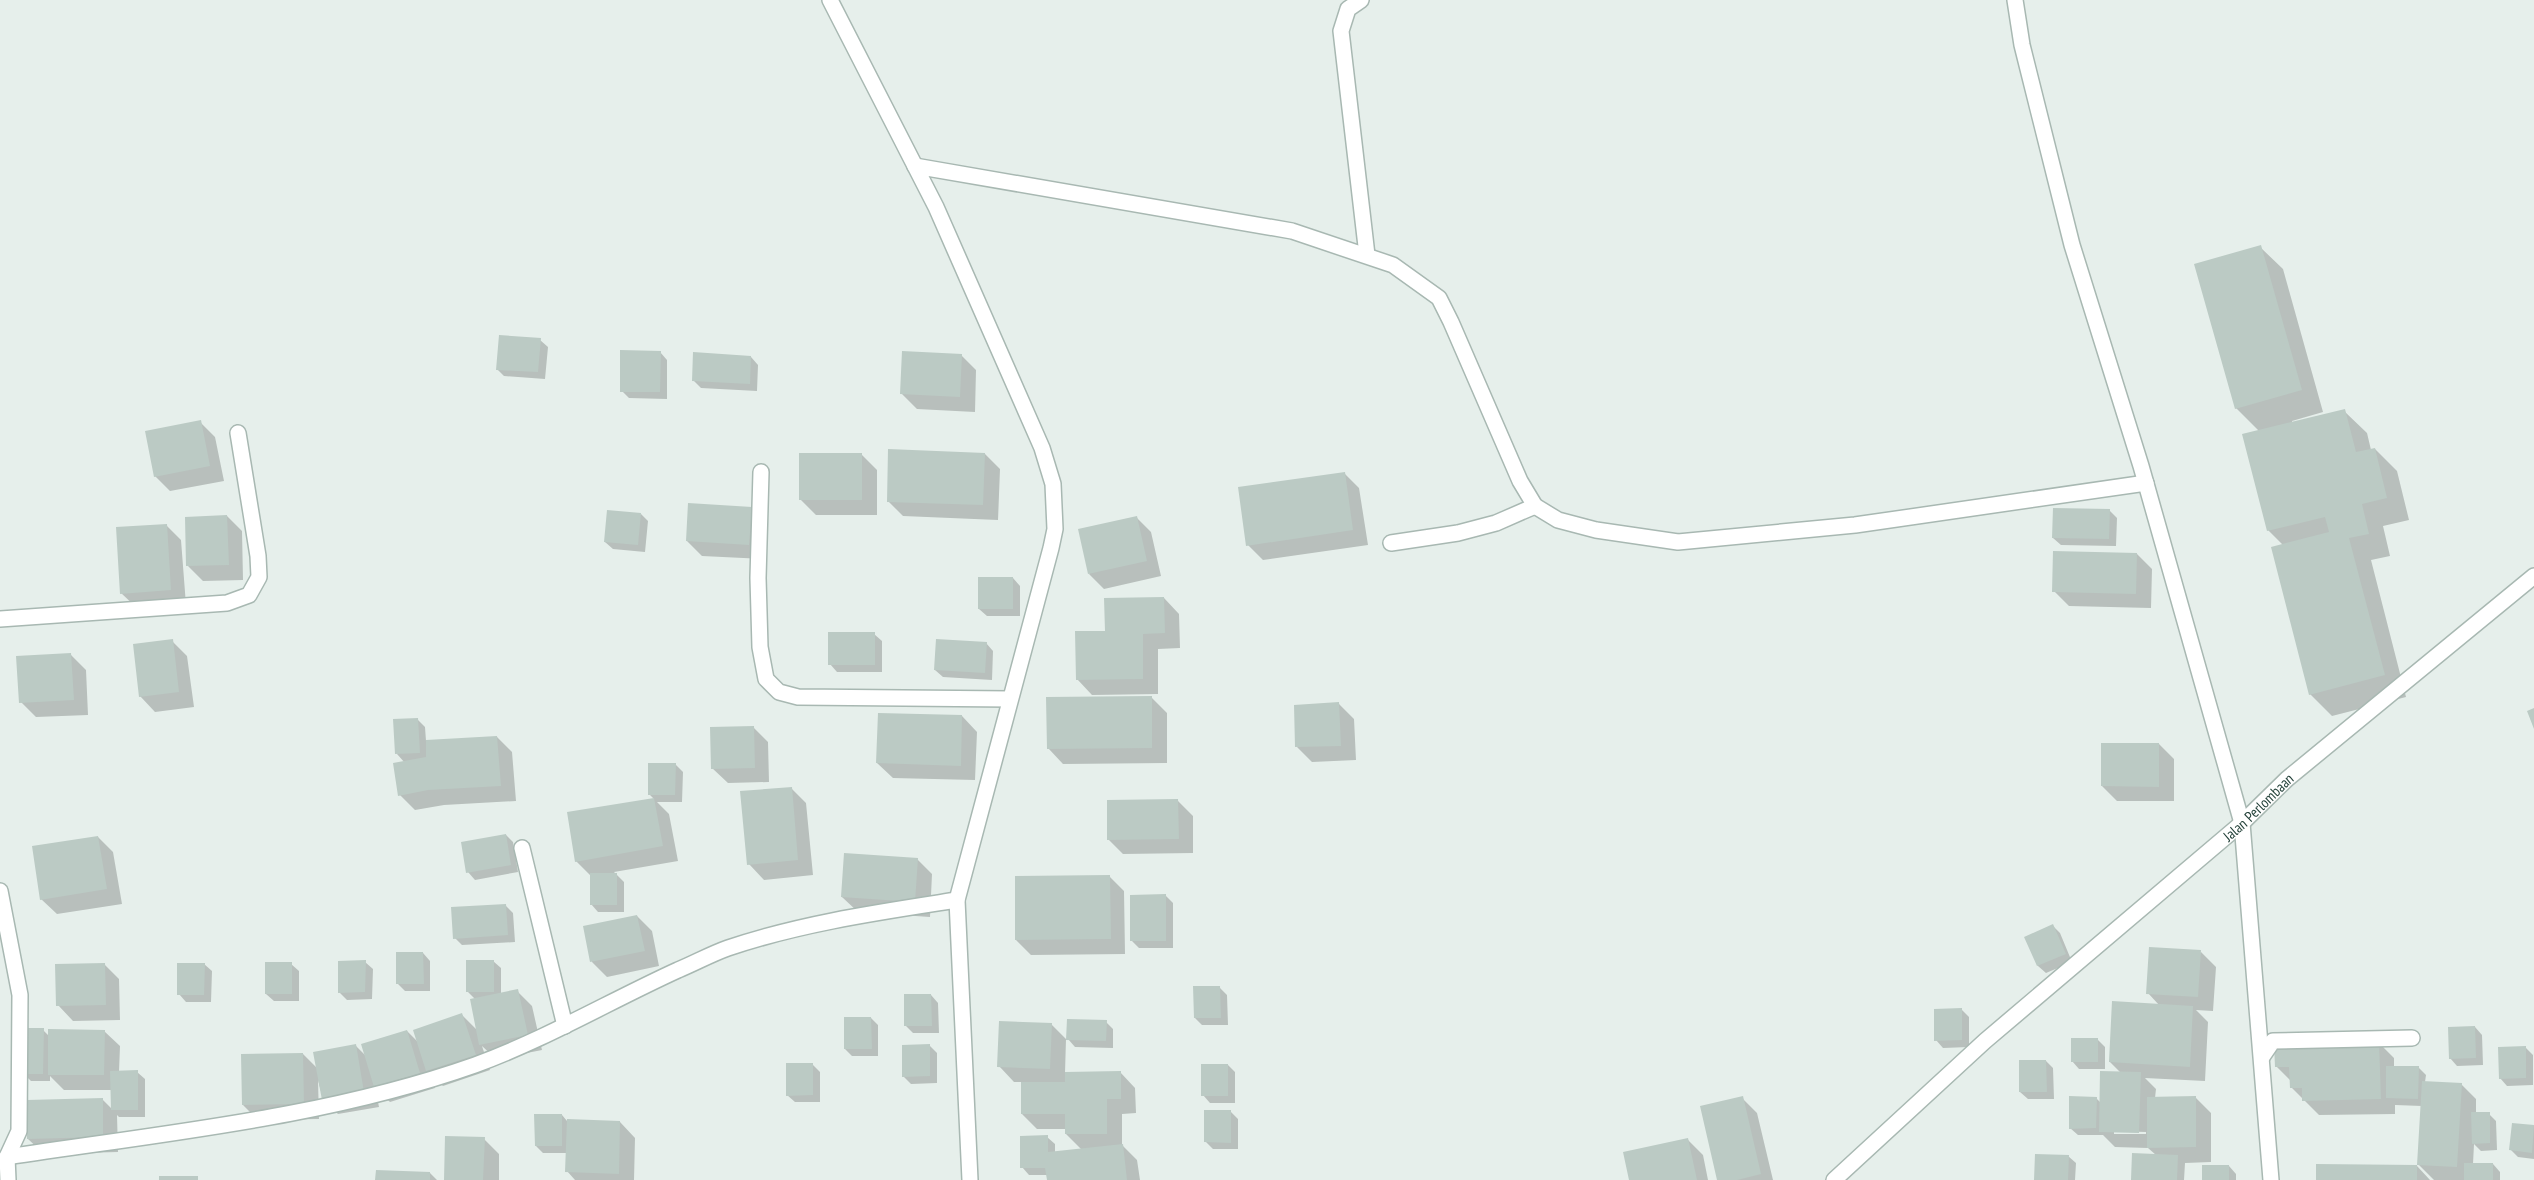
<svg xmlns="http://www.w3.org/2000/svg" width="2534" height="1180" font-family="'PT Sans Narrow',sans-serif">
	<style>
		.shadow { fill: #0003; fill-rule: evenodd }
		.building { fill: #bbcac4 }
		.lines { fill: none; stroke-linecap: round; stroke-linejoin: round }
		.minor-casing { stroke: #a8b8b2; stroke-width: 18 }
		.minor { stroke: #fff; stroke-width: 15 }
		.labels { text-anchor: middle; dominant-baseline: central; stroke-width: 5; stroke-linejoin: round; paint-order: stroke }
		.street-label { font-size: 15px; fill: #24423a; stroke: #f7fbf9 }
	</style>
	<rect width="100%" height="100%" fill="#e6efeb"/>
	<path class="shadow" d="M2260,247L2283,269L2323,412L2292,421V423L2344,411L2367,433L2371,450L2375,449L2397,471L2409,520L2383,526L2390,556L2371,560L2406,697L2332,716L2310,694L2283,545L2268,530L2259,431L2236,408Z
		M540,340L548,347L545,379L504,376L497,369Z
		M660,352L667,360V399L629,398L622,391Z
		M961,355L976,370L975,412L917,409L902,394Z
		M751,357L758,365L757,391L701,388L693,380Z
		M200,422L215,437L224,481L170,491L155,476Z
		M861,454L877,470V515H816L800,499Z
		M985,454L1000,469L998,520L903,516L888,501Z
		M1344,473L1359,488L1368,545L1263,560L1248,545Z
		M751,508L767,523L764,559L702,556L687,541Z
		M2109,510L2117,518L2116,546L2061,545L2053,538Z
		M641,514L648,521L645,552L613,549L605,542Z
		M227,516L242,531L243,580L203,581L188,566Z
		M1136,517L1151,532L1161,576L1104,589L1089,574Z
		M166,525L181,540L186,605L137,608L121,593Z
		M2137,554L2152,569L2151,608L2069,606L2054,591Z
		M1013,578L1020,586V616H987L979,609Z
		M1164,598L1179,614L1180,648L1158,649V694L1092,695L1077,679L1106,632Z
		M874,634L882,641V672H837L830,664Z
		M172,641L187,656L194,707L155,712L140,696Z
		M986,643L993,651L992,680L943,677L935,670Z
		M71,655L86,670L88,715L36,717L21,702Z
		M1152,698L1167,713V763L1063,764L1048,748Z
		M1339,704L1354,719L1356,760L1312,762L1297,747Z
		M962,716L977,732L975,780L893,778L877,763Z
		M417,719L425,727L426,741L497,737L512,752L516,801L444,805L415,810L400,795L405,763L397,754Z
		M753,727L768,742L769,782L728,783L712,768Z
		M2159,744L2174,759V801H2117L2102,786Z
		M675,764L683,772L682,802H657L669,814L678,861L614,872L624,882V912H598L591,904V876L576,861L654,799L650,795Z
		M791,788L806,803L813,875L764,880L749,864Z
		M1178,801L1193,816V853L1123,854L1108,839Z
		M506,835L513,842L518,872L475,880L468,872Z
		M98,837L113,852L122,904L57,914L41,899Z
		M917,859L932,874L930,917L858,912L842,897Z
		M1109,876L1124,891L1125,954L1031,955L1016,940Z
		M1165,895L1173,903V948H1139L1132,941Z
		M506,906L513,913L515,942L462,945L455,938Z
		M637,916L652,931L659,966L607,977L592,962L585,927Z
		M2053,926L2060,933L2072,962L2046,973L2038,966L2026,938Z
		M2201,952L2216,967L2213,1011L2196,1010L2208,1022L2205,1081L2145,1078L2156,1089L2155,1098H2196L2211,1113V1162L2185,1163L2184,1180H2132L2156,1155L2148,1148L2115,1147L2103,1135H2078L2070,1128L2096,1098L2101,1103L2121,1073L2110,1062L2159,1005L2148,993ZM2114,1131L2146,1132V1134H2114Z
		M423,953L430,961V991H405L397,983Z
		M493,961L501,968V994L517,991L532,1006L542,1050L496,1059L482,1046L490,1070L443,1086L430,1073L435,1088L390,1102L375,1087L379,1107L338,1114L323,1099L318,1080L319,1119L258,1120L243,1105L303,1054L318,1069L356,1046L366,1056L407,1031L418,1042L462,1015L478,1031L475,999L467,991Z
		M365,962L373,969L372,999L347,1000L339,992Z
		M104,964L119,979L120,1020L73,1021L58,1005Z
		M204,964L212,971L211,1002H186L179,994Z
		M291,964L299,971V1001H274L266,994Z
		M1220,988L1227,995L1228,1025H1202L1195,1018Z
		M931,995L938,1003L939,1033H913L905,1025Z
		M1961,1009L1969,1017V1047L1943,1048L1936,1040Z
		M871,1018L878,1025V1056H852L845,1049Z
		M1106,1022L1113,1029V1048L1075,1047L1068,1039Z
		M1051,1024L1066,1039L1065,1073L1120,1072L1135,1088L1136,1113L1122,1114V1145L1137,1160L1140,1180H1048L1047,1175H1029L1022,1167L1047,1137L1055,1144V1153L1082,1150L1066,1134V1129H1037L1022,1114V1082H1014L999,1066Z
		M2475,1027L2482,1035L2483,1065L2457,1066L2450,1058Z
		M43,1030L49,1036L104,1031L120,1046L119,1072H137L145,1079V1117H119L117,1115L118,1152L44,1154L28,1139L102,1099L112,1109V1090H64L50,1076V1081H31L24,1074Z
		M2097,1039L2105,1047V1069H2079L2072,1061Z
		M2379,1043L2394,1058V1067H2418L2426,1075L2425,1082L2461,1084L2476,1099V1114H2489L2496,1121L2497,1150L2481,1151L2474,1144L2473,1164H2493L2500,1172V1180H2434L2418,1164L2422,1106L2395,1105V1114L2319,1115L2291,1087V1081L2276,1066Z
		M929,1045L937,1053V1083L911,1084L903,1076Z
		M2526,1048L2533,1055V1085L2507,1086L2500,1078Z
		M2046,1061L2053,1068L2054,1099H2028L2020,1092Z
		M812,1064L820,1072V1102H795L787,1095Z
		M1228,1065L1235,1072V1103H1210L1203,1095Z
		M1742,1098L1757,1113L1773,1180H1719Z
		M1231,1112L1238,1119V1149H1213L1206,1142Z
		M562,1115L567,1121L620,1122L635,1138L634,1180H575L567,1171V1153H543L536,1146Z
		M2513,1124L2534,1126V1159L2518,1157L2511,1150Z
		M484,1139L499,1154V1180H445Z
		M1688,1140L1703,1155L1708,1180H1631Z
		M2068,1156L2076,1163L2075,1180H2036Z
		M2229,1166L2236,1174V1180H2203Z
		M2417,1166L2430,1180H2318Z
		M430,1173L437,1180H377Z"/>
	<path class="building" d="M2261,245L2302,390L2235,409L2194,264Z
		M499,335L541,338L538,372L496,370Z
		M620,350L661,351L660,392H620Z
		M902,351L962,354L960,397L900,394Z
		M693,352L751,356L750,384L692,381Z
		M2345,409L2356,452L2375,448L2387,498L2362,504L2369,534L2349,538L2385,675L2309,695L2271,547L2329,532L2325,517L2267,531L2242,434Z
		M201,420L210,466L154,477L145,431Z
		M888,449L985,453L983,505L887,502Z
		M799,453H862V500H799Z
		M1345,472L1353,530L1246,546L1238,487Z
		M688,503L752,507L749,545L686,541Z
		M2053,508L2110,509L2109,539L2052,538Z
		M607,510L641,513L638,545L604,542Z
		M227,515L229,565L186,566L185,517Z
		M1137,516L1147,561L1088,574L1078,529Z
		M167,524L171,590L120,594L116,527Z
		M2053,551L2137,553L2136,594L2052,592Z
		M978,577H1013V609H978Z
		M1164,597L1165,633L1143,634V679L1076,680L1075,631H1105L1104,598Z
		M828,632H875V665H828Z
		M173,639L179,692L139,697L133,644Z
		M936,639L987,642L985,673L934,670Z
		M71,653L74,700L19,703L16,656Z
		M1152,696V748L1047,749L1046,697Z
		M1339,702L1341,746L1295,747L1294,705Z
		M2534,708V729L2527,711Z
		M878,713L962,715L961,766L876,763Z
		M418,718L420,753L395,754L393,719Z
		M754,726L755,768L711,769L710,727Z
		M497,736L501,786L428,790L398,796L393,763L426,757V740Z
		M2101,743H2159V787L2101,786Z
		M648,763H676L675,795H648Z
		M792,787L798,860L747,865L740,791Z
		M654,798L663,846L575,862L567,812Z
		M1178,799L1179,839L1107,840V800Z
		M506,834L511,865L466,873L461,842Z
		M98,836L107,889L40,900L32,846Z
		M844,853L918,858L915,902L841,897Z
		M590,873H617V905H590Z
		M1110,875L1111,939L1015,940V876Z
		M1166,894V941H1130V895Z
		M506,904L508,935L453,939L451,907Z
		M637,915L645,951L590,962L583,926Z
		M2053,924L2066,954L2037,966L2024,937Z
		M2149,947L2201,950L2198,997L2146,994Z
		M396,952H423L424,984H396Z
		M366,960L365,992L338,993V961Z
		M466,960H494V992H466Z
		M265,962H292V994H265Z
		M105,963L106,1005L56,1006L55,964Z
		M177,963H205L204,995H177Z
		M1193,986H1220L1221,1018H1194Z
		M518,989L528,1035L479,1045L470,999Z
		M904,994H931L932,1026H904Z
		M2112,1001L2193,1006L2190,1067L2109,1062Z
		M1962,1008V1040L1934,1041V1009Z
		M462,1013L476,1055L426,1071L413,1030Z
		M844,1017H871L872,1049H844Z
		M1067,1019L1107,1020L1106,1041L1066,1040Z
		M999,1021L1052,1023L1050,1069L997,1067Z
		M2475,1026L2476,1058L2449,1059L2448,1027Z
		M23,1028H44L43,1074H22Z
		M48,1029L105,1030L104,1075H48Z
		M407,1030L420,1073L374,1087L361,1044Z
		M2071,1038H2098V1062H2071Z
		M2379,1042L2381,1099L2302,1101V1088H2290L2289,1067H2275L2274,1044Z
		M356,1044L364,1092L322,1100L313,1052Z
		M930,1044V1076L902,1077V1045Z
		M2526,1046V1078L2499,1079L2498,1047Z
		M303,1053L304,1104L242,1105L241,1054Z
		M2019,1060H2046L2047,1092H2019Z
		M786,1063H813V1095L786,1096Z
		M1201,1064H1228V1096H1201Z
		M2386,1066H2419L2418,1099L2386,1098Z
		M138,1070V1110H111L110,1071Z
		M1121,1071V1099H1107V1134H1065V1114H1021V1082H1065V1072Z
		M2100,1071L2141,1072L2139,1133L2099,1132Z
		M2422,1081L2462,1083L2457,1167L2417,1165Z
		M1743,1096L1761,1174L1737,1180H1717L1700,1106Z
		M2069,1096L2097,1097L2096,1128L2069,1129Z
		M2196,1096V1147L2147,1148V1097Z
		M103,1098V1137L27,1139V1100Z
		M1204,1110H1231V1143L1204,1142Z
		M2471,1112H2490V1143L2472,1144Z
		M534,1114H562V1146H535Z
		M567,1119L620,1121L619,1174L565,1172Z
		M2512,1123L2534,1125L2532,1153L2509,1150Z
		M1048,1135V1152L1123,1144L1127,1180H1047L1045,1168H1020V1136Z
		M445,1136L485,1137L483,1180H444Z
		M1688,1138L1697,1180H1629L1623,1152Z
		M2132,1153L2178,1155L2177,1180H2131Z
		M2035,1154L2069,1155L2068,1180H2034Z
		M2464,1163H2493V1180H2464Z
		M2316,1164L2417,1165V1180H2316Z
		M2202,1165H2229V1180H2202Z
		M376,1170L430,1172V1180H375Z
		M159,1176H198V1180H159Z"/>
	<g class="lines">
		<defs>
			<g id="minor">
				<path d="M830,0L936,207L1042,448L1053,484L1055,529L1051,548L957,900L970,1180"/>
				<path d="M1361,0L1348,9L1341,31L1367,255"/>
				<path d="M2015,0L2022,45L2072,245L2141,466L2242,823L2271,1180"/>
				<path d="M915,166L1292,231L1393,265L1439,298L1451,322L1520,481L1535,506L1558,520L1596,530L1678,542L1855,525L2146,483"/>
				<path d="M761,472L758,578L760,647L766,679L779,692L798,697L1010,699"/>
				<path d="M1391,543L1458,533L1496,523L1535,506"/>
				<path d="M0,619L227,603L249,595L259,577L258,556L238,433"/>
				<path d="M522,848L565,1026"/>
				<path d="M0,891L20,995L19,1131L7,1157L8,1180"/>
				<path d="M2262,1057L2273,1041L2412,1038"/>
				<path d="M7,1157C163,1133 325,1118 475,1065C546,1039 610,1001 678,970C695,963 711,954 728,948C802,923 880,912 957,900"/>
				<path id="s1" d="M1834,1180L1985,1041L2242,823L2287,779L2534,576"/>
			</g>
		</defs>
		<use href="#minor" class="minor-casing"/>
		<use href="#minor" class="minor"/>
	</g>
	<g class="labels">
		<g class="street-label">
			<text stroke="none"><textPath href="#s1" startOffset="565">Jalan Perlombaan</textPath></text>
		</g>
	</g>
</svg>
